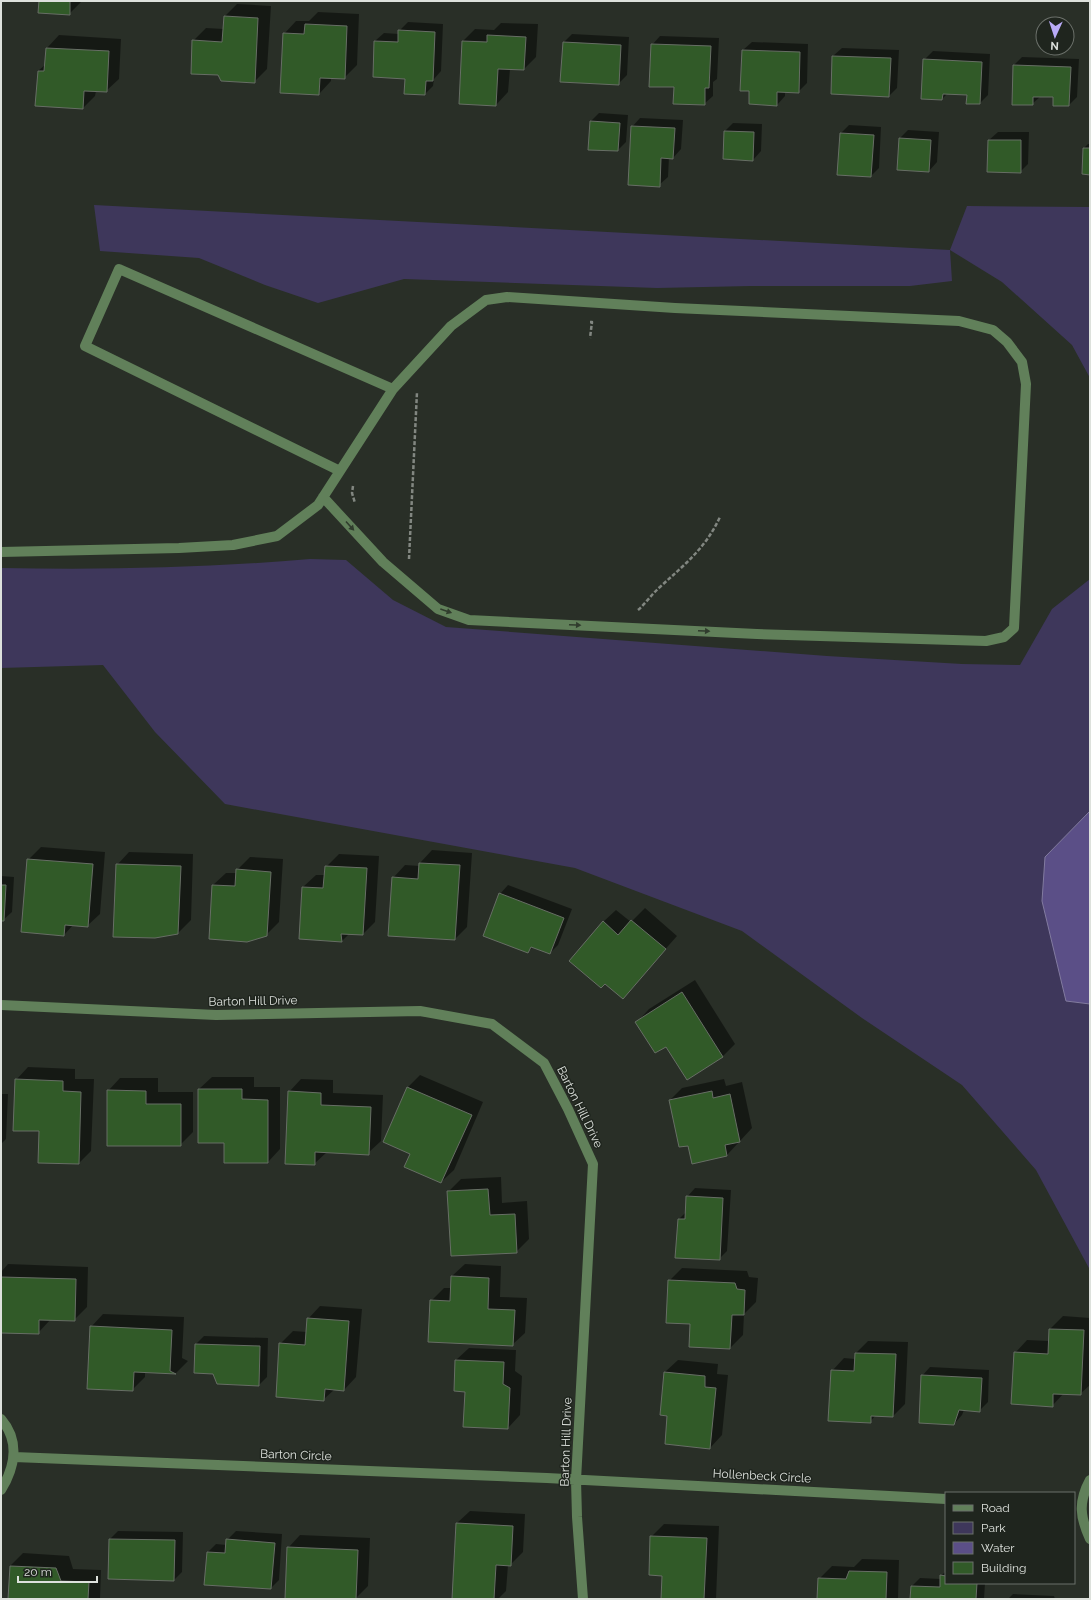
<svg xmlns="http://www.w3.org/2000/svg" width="1091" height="1600" font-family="Raleway,sans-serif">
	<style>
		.green { fill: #3e375b }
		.water { fill: #5b4f87; stroke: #827ba0 }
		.shadow { fill: #0007 }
		.building { fill: #315a28; stroke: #676e65 }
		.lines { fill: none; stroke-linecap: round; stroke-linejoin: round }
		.path { stroke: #828781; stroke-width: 2.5; stroke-dasharray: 4 2; stroke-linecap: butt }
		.minor { stroke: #61805a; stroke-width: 10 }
		.oneway { fill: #303c2d }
		.labels { text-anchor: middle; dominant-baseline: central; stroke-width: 3; stroke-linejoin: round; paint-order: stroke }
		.street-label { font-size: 12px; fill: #dde1dc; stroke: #1f251e }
	</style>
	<rect width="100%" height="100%" fill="#292f27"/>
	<path class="green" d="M94,205L950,250L967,206L1090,207V378L1072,345L1002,282L950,250L952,281L910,286H751L657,288L404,279L318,303L265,285L199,258L100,251Z
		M310,559L346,560L393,600L446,627L827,656L962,664L1020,665L1052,609L1090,579V811L1045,857L1066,1001L1090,1004V1270L1036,1170L962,1085L862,1018L742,931L575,868L225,804L155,732L103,665L1,668V568C104,570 207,568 310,559Z"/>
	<path class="water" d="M1090,811V1004L1066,1001L1042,901L1045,857Z"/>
	<path class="shadow" d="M40,1H82L69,14Z
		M237,4L271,6L267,69L254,82L193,41L206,28L224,29L225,16Z
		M318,12L359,14L357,65L344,78L331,77V81L319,94L284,34L296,21H309Z
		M408,22L443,24L441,71L434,79L433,86L425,94L406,78L375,41L384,33L399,34V31Z
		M501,23L538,24L536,57L524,69H510L508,92L496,105L463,41L475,29L494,30Z
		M572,34L629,37L627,75L618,84L563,43Z
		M59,35L121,39L119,79L106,91H96L95,96L83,108L38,71L46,64L47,48Z
		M660,36L719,38L717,79L713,82V96L704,104L675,87L652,45Z
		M752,42L808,44L807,83L798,92L785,91V96L777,105L750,90L743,50Z
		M842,48L899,50L897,88L889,96L833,56Z
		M933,51L990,54L988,95L980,103L968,94L948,93L942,99L924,60Z
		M1022,57L1079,59L1077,97L1069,105L1054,96H1041L1032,104L1014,65Z
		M599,113L628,115L626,142L618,150L591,121Z
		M640,118L683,120L681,149L673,158L669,157L668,177L659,185L632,127Z
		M733,123L762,124L761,151L753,160L725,131Z
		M849,125L881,127L879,168L871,176L840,134Z
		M908,130L939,132L937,162L929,171L900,138Z
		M998,132H1029L1028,164L1020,172L988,171L989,140Z
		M1088,144H1090V174L1084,148Z
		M41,847L105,852L100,914L87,926L73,925L64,935L28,860Z
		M432,850L472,853L467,927L455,939L393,878L405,865L420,866V863Z
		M129,852L193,854L191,920L178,933L117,865Z
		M339,854L379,856L375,922L363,934H349L342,941L303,887L316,875H325L326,867Z
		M250,857L283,859L279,922L266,935L213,885L226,873H237V870Z
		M1,876L14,877L12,912L3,920H1Z
		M508,885L572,909L558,945L550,953L533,947L528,952L500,894Z
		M645,908L677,936L623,997L603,922L616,910L631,922Z
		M695,980L735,1044L723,1056L687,1078L666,1045L637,1022L649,1009Z
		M28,1067L75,1069V1079H94L91,1151L79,1163L40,1131L16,1080Z
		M420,1075L483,1102L454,1170L441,1182L412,1153L384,1141L408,1087Z
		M212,1077H254V1087H280V1149L268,1162L225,1142L199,1089Z
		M120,1078H158V1092H193V1132L180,1145L108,1091Z
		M301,1079L333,1080V1093L383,1095L381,1141L368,1153L327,1152L314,1164L289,1092Z
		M724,1079L726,1086L742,1082L752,1128L727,1155L693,1162L689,1145L670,1100L682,1088Z
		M1,1094H8L6,1139L1,1144Z
		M501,1177L502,1203L527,1201L529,1239L516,1252L448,1192L461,1179Z
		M695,1188L731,1190L727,1251L719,1259L679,1219L686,1212L687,1197Z
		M8,1264L88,1267L87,1307L74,1320L51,1319L38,1333L1,1332V1272Z
		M465,1264L501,1266L500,1297L527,1298L525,1333L512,1345L431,1301L444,1288H452V1276Z
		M682,1268L747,1271L749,1277L758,1278L756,1302L744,1314L743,1335L730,1348L691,1323L669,1281Z
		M320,1306L362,1309L356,1377L344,1390L335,1389L324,1399L280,1344L293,1331L307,1332L308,1319Z
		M103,1314L184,1317L182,1358L188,1361L176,1373L145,1372V1377L132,1390L91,1327Z
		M1063,1316L1090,1318V1385L1080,1394L1064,1393L1052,1406L1015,1353L1027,1340L1049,1341L1050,1329Z
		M204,1336L268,1338L267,1377L259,1385L196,1344Z
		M868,1341L908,1342L905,1404L893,1416L876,1415L870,1422L832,1371L844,1358L855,1359L856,1353Z
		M469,1348L516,1350L515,1371L522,1376L520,1415L508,1428L466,1391L456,1360Z
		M678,1360L718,1364L717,1374L728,1375L722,1435L710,1448L668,1415L665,1372Z
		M930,1367L989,1370L988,1402L979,1411L964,1410L962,1415L954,1424L922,1376Z
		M470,1511L525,1514L523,1552L510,1565H508L506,1591L498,1599H453L457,1523Z
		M664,1524L719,1526L716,1599H662L663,1575L651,1537Z
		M118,1531L183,1532L182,1572L174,1580L110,1539Z
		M236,1531L282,1534L279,1580L271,1588L208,1552L216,1544L227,1545V1540Z
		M300,1535L370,1538L368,1586L355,1599H286L288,1548Z
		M23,1553L69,1556L73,1569L101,1570L100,1599H9L10,1566Z
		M862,1559L899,1560L898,1599H818L819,1579L832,1566L854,1567Z
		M946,1571V1583H985L984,1599H911L912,1586L920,1578L941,1579V1576Z
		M1013,1594L1054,1596L1055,1599H1008Z"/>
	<path class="building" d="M39,1H70V15L38,13Z
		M224,16L258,18L255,83L221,81L218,75L191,74L192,40L222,42Z
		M305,24L347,26L345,79L320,78L319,95L280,93L283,33L304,34Z
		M398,30L435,32L433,81H426L425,95L404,94L405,79L373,77L374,41L398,42Z
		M487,35L526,37L524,70L498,69L496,106L459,104L462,41L487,42Z
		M563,42L621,45L619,85L560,82Z
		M651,44L711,46L709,88H705V105L673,104L674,87H649Z
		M46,48L109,51L107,92L84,91L83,109L35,106L38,71H44Z
		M742,50L800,52L799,93L777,92V106L749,104V91H740Z
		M832,56L891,58L889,97L831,94Z
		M923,59L982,62L980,104H966L967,95L943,94L942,100L921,99Z
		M1013,65L1071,67L1069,106H1053V97H1033V105H1012Z
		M590,121L620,123L618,151L588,150Z
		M631,126L675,128L673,159L661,158L660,187L628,185Z
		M724,131L754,132L753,161L723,159Z
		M840,133L874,135L871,177L837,175Z
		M899,138L931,140L929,172L897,170Z
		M988,140H1021V173L987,172Z
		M1083,148H1090V175L1082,174Z
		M27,859L93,864L88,927L65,925L64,936L21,932Z
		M419,863L460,865L455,940L388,936L392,877L418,879Z
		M116,864L181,866L178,934L155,938L113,937Z
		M325,866L367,868L363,935L341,934L342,942L299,939L302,887L323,888Z
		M236,869L271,872L267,936L247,942L209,939L212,885L235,886Z
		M1,885H6L4,921H1Z
		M499,893L564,918L550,954L531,947L528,953L483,936Z
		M631,920L666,949L623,999L605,984L601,988L569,961L603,921L618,935Z
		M682,992L723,1057L687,1080L666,1047L655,1053L635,1022Z
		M15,1079L63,1081V1091L81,1092L79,1164L38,1163L39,1131H13Z
		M407,1087L472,1115L441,1183L404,1167L410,1154L383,1142Z
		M198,1089H242V1099L268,1100V1163H224V1143H198Z
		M107,1090L146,1091V1104H181V1146H107Z
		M288,1091L321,1093V1105L371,1107L369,1155L315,1152V1165L285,1164Z
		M712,1091L713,1098L730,1094L740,1142L725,1145L727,1156L692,1164L688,1146L679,1147L669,1100Z
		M488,1189L490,1215L515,1214L517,1253L451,1256L447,1191Z
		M686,1196L723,1198L720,1260L675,1258L678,1219H685Z
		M451,1276L489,1278L488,1309L515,1310L513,1346L428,1342L430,1300L450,1301Z
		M1,1277L76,1279L75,1321L39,1320V1334L1,1333Z
		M668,1280L735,1283L737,1289L745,1290L744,1315H732L730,1349L689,1347L690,1324L666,1323Z
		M307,1318L349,1321L344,1391L325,1389L324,1401L276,1397L279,1343L305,1345Z
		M90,1326L172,1330L170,1371L176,1374L134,1372L133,1391L87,1389Z
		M1049,1329L1084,1330L1081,1395L1053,1394V1407L1011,1404L1014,1352L1048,1354Z
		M195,1344L260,1346L259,1386L217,1384L213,1374L194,1373Z
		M855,1353L896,1354L893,1417L871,1416V1423L828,1421L831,1370L854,1371Z
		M455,1360L504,1362L503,1384L510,1388L508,1429L463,1427L465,1392L454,1391Z
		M664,1372L705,1376V1387L716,1388L710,1449L665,1444L667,1416L660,1415Z
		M921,1375L982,1378L980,1412L959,1410L954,1425L919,1423Z
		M456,1523L513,1526L511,1566L496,1565L494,1599H452Z
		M650,1536L707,1538L704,1599H661L662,1576L649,1575Z
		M109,1539L175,1540L174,1581L108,1579Z
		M226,1539L275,1543L271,1589L204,1585L207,1552L225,1553Z
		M287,1547L358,1550L356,1599H285Z
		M10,1566L56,1568L61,1581L89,1582L88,1599H8Z
		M849,1571L887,1572L886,1599H817L818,1578L846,1579Z
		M940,1575L946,1576V1583H977L976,1599H910L911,1586L940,1587Z"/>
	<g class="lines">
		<path class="path" d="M590,322H592L590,338
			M353,486L352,493L355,503
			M409,559L417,392
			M638,610C646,603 652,594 660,587C685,564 705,549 720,517"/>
		<path class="minor" d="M340,471L85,346L119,269L393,389
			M1,552L179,548L233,545L277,536L318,505L393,389L451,326L486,300L507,297L675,308L959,321L993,330L1007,342L1022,362L1026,384L1014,628L1004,637L986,641L757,634L469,620L438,609L383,562L323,497
			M1,1005L216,1015L420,1011L492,1024L544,1063L568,1109L593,1164L576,1480L577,1517L583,1599
			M1,1419C20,1441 15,1467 1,1490
			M14,1457L547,1478L946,1499
			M1090,1480C1078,1502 1080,1517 1090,1539"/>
	</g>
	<defs><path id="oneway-solid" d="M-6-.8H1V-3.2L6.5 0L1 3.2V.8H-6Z"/></defs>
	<g class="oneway">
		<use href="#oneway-solid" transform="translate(350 526) rotate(48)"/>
		<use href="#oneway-solid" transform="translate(446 611) rotate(19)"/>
		<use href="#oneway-solid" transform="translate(575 625) rotate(3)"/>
		<use href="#oneway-solid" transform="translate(704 631) rotate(3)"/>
	</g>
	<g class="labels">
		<g class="street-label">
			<text transform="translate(253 1001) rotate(-1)">Barton Hill Drive</text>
			<text transform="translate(580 1107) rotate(64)">Barton Hill Drive</text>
			<text transform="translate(566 1442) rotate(-88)">Barton Hill Drive</text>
			<text transform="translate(296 1455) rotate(2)">Barton Circle</text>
			<text transform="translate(762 1476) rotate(3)">Hollenbeck Circle</text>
		</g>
	</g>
	<rect width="1091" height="1600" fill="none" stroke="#dde1dc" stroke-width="4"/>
	<rect x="945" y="1492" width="130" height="92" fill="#1f251e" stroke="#6b706a"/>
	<rect x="953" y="1505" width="20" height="6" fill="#61805a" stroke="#6b706a"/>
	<text x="981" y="1512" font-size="12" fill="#dde1dc">Road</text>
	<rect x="953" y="1522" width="20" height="12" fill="#3e375b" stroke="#6b706a"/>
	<text x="981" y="1532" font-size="12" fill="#dde1dc">Park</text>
	<rect x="953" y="1542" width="20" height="12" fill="#5b4f87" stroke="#6b706a"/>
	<text x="981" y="1552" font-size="12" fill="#dde1dc">Water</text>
	<rect x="953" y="1562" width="20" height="12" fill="#315a28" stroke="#6b706a"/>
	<text x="981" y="1572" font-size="12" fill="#dde1dc">Building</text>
	<g transform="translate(1055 36) rotate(183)"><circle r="19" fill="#1f251e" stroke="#6b706a"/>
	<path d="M0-3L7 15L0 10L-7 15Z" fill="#b9abf7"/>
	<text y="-6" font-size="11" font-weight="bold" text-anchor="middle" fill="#dde1dc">N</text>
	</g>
	<path d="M18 1576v6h79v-6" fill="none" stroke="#dde1dc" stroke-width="2"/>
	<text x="24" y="1576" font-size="12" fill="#dde1dc" stroke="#1f251e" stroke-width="3" paint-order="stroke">20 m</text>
</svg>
